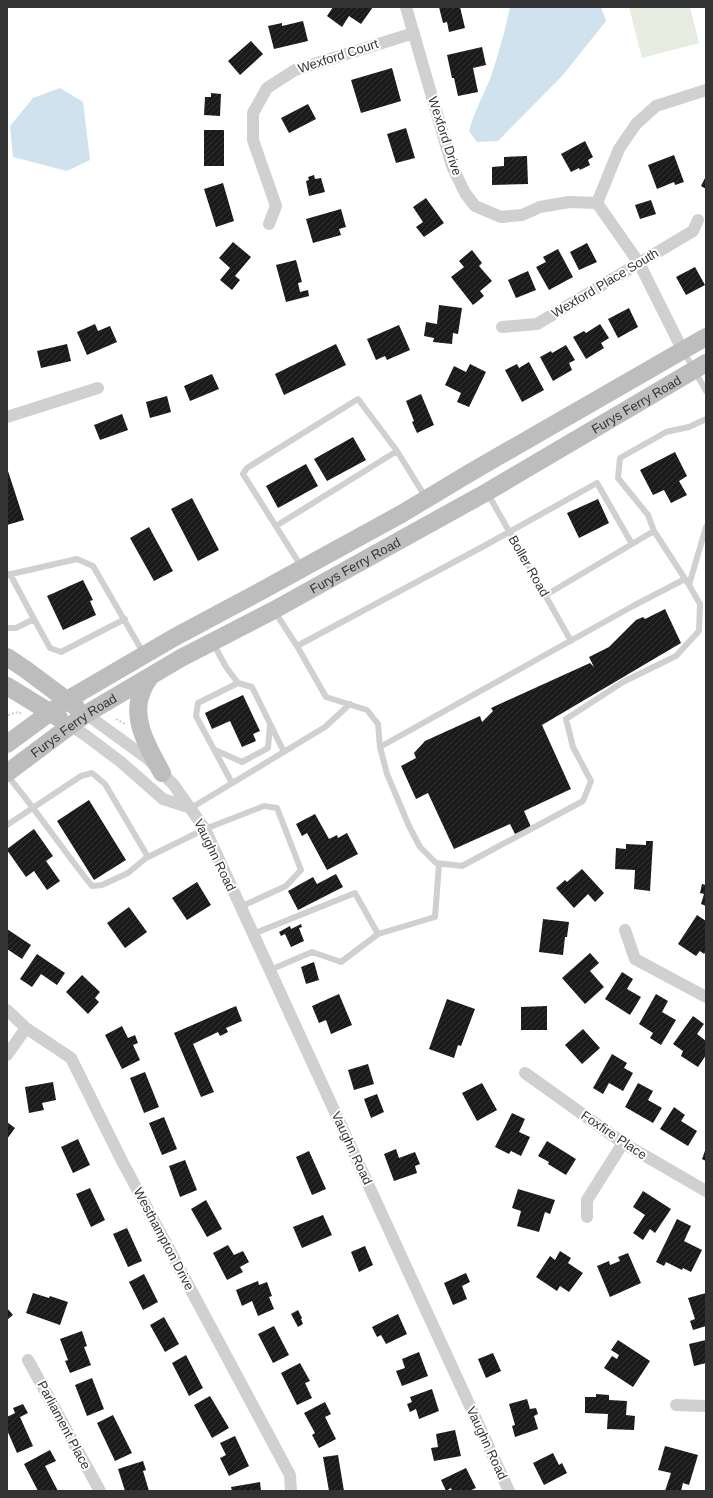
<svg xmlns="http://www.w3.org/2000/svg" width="713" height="1498" font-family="Arial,sans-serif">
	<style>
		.pitch { fill: #e6ecdf }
		.water { fill: #cfe2ee }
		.building { fill: url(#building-hatch) }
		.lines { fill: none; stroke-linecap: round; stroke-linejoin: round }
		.path { stroke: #cdcdcd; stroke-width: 2; stroke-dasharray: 2 2; stroke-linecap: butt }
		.lane { stroke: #d0d0d0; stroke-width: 6 }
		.street { stroke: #d0d0d0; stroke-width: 12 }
		.secondary { stroke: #bdbdbd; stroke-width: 18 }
		.labels { text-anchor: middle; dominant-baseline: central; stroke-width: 4; stroke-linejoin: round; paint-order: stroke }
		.street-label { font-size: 13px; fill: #333; stroke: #fff }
	</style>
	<defs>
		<pattern id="building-hatch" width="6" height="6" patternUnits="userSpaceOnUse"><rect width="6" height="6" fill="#1a1a1a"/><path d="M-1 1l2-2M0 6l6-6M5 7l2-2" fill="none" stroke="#333"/></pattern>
	</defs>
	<rect width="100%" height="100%" fill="#fff"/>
	<path class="pitch" d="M629,7H690L699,43L642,58Z"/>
	<path class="water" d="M510,7H601L606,21L563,75L498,141L477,142L469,131C474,112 483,96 490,79C498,56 505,31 510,7Z
		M60,88L83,102L90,160L67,171L13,157L10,126L33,98Z"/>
	<path class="building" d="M333,7H373L361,24L349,16L342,27L327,16Z
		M439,7H460L465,28L449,32L447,22L443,23Z
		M303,21L308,41L274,49L268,26L282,23V26Z
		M251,41L263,54L240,75L228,61Z
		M482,47L486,65L473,68L478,92L458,96L454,78H452L447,55Z
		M392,68L401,101L361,113L351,80Z
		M211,93L221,94L220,116L204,115L205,97H211Z
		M308,104L316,119L289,133L281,118Z
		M406,128L415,158L396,163L387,134Z
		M204,130H224V166H204Z
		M585,141L593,157L588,160L590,165L580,170L579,168L571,172L561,154Z
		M674,155L684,182L675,185L674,182L657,189L648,165Z
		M527,156L528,184L492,185V167L504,166V157Z
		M314,175L315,179L321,178L325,192L309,196L306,181L309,180L308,177Z
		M706,176V189L701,186Z
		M223,183L234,221L216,227L204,189Z
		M426,198L444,223L424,237L416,227L423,222L413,207Z
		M651,200L656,214L640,219L635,205Z
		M341,209L346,227L339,229L341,235L313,243L306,219Z
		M233,242L251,257L235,276L240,280L232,290L220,280L230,268L219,258Z
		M587,243L597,262L579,270L570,252Z
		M558,249L573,277L549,290L536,267L546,262L543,257Z
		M472,250L482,263L479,266L492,281L480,291L484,296L473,305L451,277L464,267L459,261Z
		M296,260L302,282L298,283L300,292L308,290L309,296L286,302L276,265Z
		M695,267L705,285L686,295L676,277Z
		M528,271L536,290L516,298L508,280Z
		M439,305L462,308L458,334L453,333L452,344L433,342L434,338L424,336L426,322L437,324Z
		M629,308L638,327L618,338L608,319Z
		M95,324L98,331L110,326L117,342L87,355L77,332Z
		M600,324L609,338L601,343L604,348L586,359L573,337L584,331L586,333Z
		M399,325L410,350L387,360L385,356L376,360L367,339Z
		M67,344L71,361L41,368L37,351Z
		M336,344L346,365L284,395L275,374Z
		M566,345L575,360L569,363L572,370L553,381L540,357L551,351L552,353Z
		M529,362L544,390L522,402L505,370L517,364L519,368Z
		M470,364L486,372L469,407L457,402L461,393L445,385L454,366L466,372Z
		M212,374L219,389L190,401L184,386Z
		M421,394L434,425L417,433L412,422L414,421L406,401Z
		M167,396L171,412L150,418L146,402Z
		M122,414L128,430L100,440L94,425Z
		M353,437L366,460L327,481L314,459Z
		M675,452L687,476L679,481L687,495L671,503L664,490L653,495L640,470Z
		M306,464L318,486L278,508L266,486Z
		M7,468L24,520L7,525Z
		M192,498L219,550L198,561L171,509Z
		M598,499L609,523L579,538L567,513Z
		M149,527L173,571L154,581L130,538Z
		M83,580L93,600L90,601L96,615L63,630L47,596Z
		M665,609L681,643L542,725L571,789L524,811L531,827L515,834L510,824L454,849L428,793L416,799L401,766L416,758L414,753L425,741L480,716L482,722L493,711L491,708L590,663L594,667L589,657L609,647L636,620L643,617L645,619Z
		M243,695L260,731L253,734L256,741L242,747L230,721L212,729L205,713Z
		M89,800L126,860L94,880L57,821Z
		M315,814L329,839L337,835L338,838L347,833L358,854L327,870L307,833L302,836L296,824Z
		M34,829L53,856L46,861L60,881L47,890L34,871L26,877L7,850V849Z
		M646,841H653L650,891L634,889L635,870L615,869L616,848L626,849V844L646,845Z
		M582,869L604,893L595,902L588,894L574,908L556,888L565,880L567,882Z
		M336,874L343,887L298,910L288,891L313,877L317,884Z
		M197,882L211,905L187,920L172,898Z
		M702,884L706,885V906L701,904L704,894L700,893Z
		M129,907L147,932L125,948L107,923Z
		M697,915L706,921V951L704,954L700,951L696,956L678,944Z
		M543,919L569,922L567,937H565L563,955L539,952Z
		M301,924L302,927L299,928L304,941L291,947L285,934L281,936L279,932L290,926L291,929Z
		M7,929L31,945L22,959L7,949Z
		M590,953L599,963L590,971L604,987L585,1004L562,978Z
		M37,954L65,973L57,985L41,974L32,987L20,979Z
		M314,962L319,980L306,984L301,967Z
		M622,972L633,979L627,989L641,997L630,1015L605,999Z
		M82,975L100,992L95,998L99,1002L88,1014L66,992Z
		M339,994L352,1025L331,1034L326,1020L319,1023L312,1006Z
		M656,994L668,1001L662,1012L676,1020L661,1045L650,1038L653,1033L639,1024Z
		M447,999L475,1009L461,1046L458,1045L454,1058L429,1049Z
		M236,1006L242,1021L226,1028L228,1032L220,1036L218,1032L193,1044L214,1092L201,1097L174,1033Z
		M547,1006V1030H521V1007Z
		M693,1016L704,1024L697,1034L706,1041V1055L698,1067L681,1056L683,1051L673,1044Z
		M122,1026L128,1038L135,1035L138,1043L133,1045L140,1060L122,1069L105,1035Z
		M583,1029L600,1048L582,1064L565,1045Z
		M612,1054L627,1063L624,1068L633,1073L623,1091L609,1083L603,1094L593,1088Z
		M368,1064L374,1084L354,1090L348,1070Z
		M145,1072L159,1107L144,1113L130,1078Z
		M53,1082L56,1100L42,1103L44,1110L29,1113L25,1087Z
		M482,1083L497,1110L477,1121L462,1093Z
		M638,1083L653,1091L648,1100L662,1108L653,1123L625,1107Z
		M377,1094L384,1112L371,1118L364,1099Z
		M674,1107L685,1115L681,1121L697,1131L688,1146L660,1129Z
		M512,1113L525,1119L519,1132L530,1137L521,1156L511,1151L509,1154L495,1147Z
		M164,1117L177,1149L162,1155L149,1123Z
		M7,1122L15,1128L7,1139Z
		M78,1139L90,1165L73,1173L61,1147Z
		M547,1141L576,1159L566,1175L548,1164L549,1162L538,1156Z
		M706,1148V1161L702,1159Z
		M396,1149L399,1158L415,1152L420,1164L415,1166L417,1173L394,1181L384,1154Z
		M309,1151L326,1189L312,1195L296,1157Z
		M185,1160L197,1190L180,1197L169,1166Z
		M90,1188L105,1220L91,1227L76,1194Z
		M518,1189L555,1200L550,1214L545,1212L539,1232L517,1226L521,1211L512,1208Z
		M643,1191L671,1209L655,1233L650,1229L643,1240L633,1233L645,1215L633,1207Z
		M206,1200L222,1229L207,1237L191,1209Z
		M323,1215L332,1235L302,1248L293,1227Z
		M677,1219L691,1226L684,1241L702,1250L691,1272L683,1268L682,1270L666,1262L664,1266L656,1262Z
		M127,1228L142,1261L128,1267L113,1234Z
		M228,1245L234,1255L243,1251L249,1262L240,1267L243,1272L227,1280L213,1253Z
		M365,1246L373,1265L359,1272L351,1252Z
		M560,1251L571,1258L568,1263L583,1273L569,1292L560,1286L557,1291L536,1277L550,1256L555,1260Z
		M628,1253L641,1283L610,1297L597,1266L609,1261L610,1265L620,1261L618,1257Z
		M466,1273L470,1282L462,1286L467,1299L453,1305L444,1283Z
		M144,1274L158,1302L143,1310L129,1282Z
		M258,1281L259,1285L267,1282L272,1296L269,1297L274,1309L258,1316L252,1301L242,1306L236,1290Z
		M33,1293L49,1298L50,1296L68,1302L60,1325L26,1313Z
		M706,1293V1326L693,1330L690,1321L695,1319L688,1298Z
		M7,1308L13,1315L7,1320Z
		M298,1310L302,1318L301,1319L303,1324L298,1327L291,1314Z
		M398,1314L407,1334L386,1344L381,1335L377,1337L372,1327Z
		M164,1317L179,1344L165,1352L150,1325Z
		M274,1326L289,1355L273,1363L258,1334Z
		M82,1331L87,1346L84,1347L91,1365L70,1373L65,1361L68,1360L60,1339Z
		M618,1340L650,1361L633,1387L604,1368L612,1356L617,1359L619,1355L611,1350Z
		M706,1340V1363L694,1366L689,1344Z
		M419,1352L428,1376L402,1386L396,1371L405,1368L402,1359Z
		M493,1353L501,1371L486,1378L478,1359Z
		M186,1355L203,1388L189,1396L172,1363Z
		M300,1363L310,1381L305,1383L312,1398L297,1405L281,1373Z
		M92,1378L104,1409L87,1416L75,1385Z
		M432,1389L439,1411L419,1419L416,1409L410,1412L407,1404L412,1402L410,1397Z
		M596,1394L609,1395V1400L627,1401L626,1415L635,1416L634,1430L607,1429L608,1414L585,1413V1397H596Z
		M210,1396L229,1428L212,1438L194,1405Z
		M527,1399L530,1409L536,1408L538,1414L534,1416L538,1429L515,1437L512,1426L515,1425L509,1404Z
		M325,1402L331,1414L325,1417L336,1439L319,1448L312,1435L315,1433L304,1413Z
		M23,1404L28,1413L20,1417L33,1446L17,1453L7,1430V1417L15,1413L13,1408Z
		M113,1415L132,1453L115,1461L97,1423Z
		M455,1430L461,1456L434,1461L431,1448L438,1447L436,1434Z
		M235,1436L249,1466L229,1476L220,1458L226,1455L220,1443Z
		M665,1446L698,1455L689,1485L683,1483L681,1491H665L671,1473L658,1470Z
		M50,1450L56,1461L45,1466L58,1491H38L24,1464Z
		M553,1453L559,1465L562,1463L567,1473L544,1485L533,1463Z
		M338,1455L344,1491H329L323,1457Z
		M143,1461L146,1470L143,1471L149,1491H125L118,1469Z
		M466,1468L476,1488L469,1491H452L451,1488L446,1491L441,1480Z
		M260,1482L261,1491H232L231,1487Z"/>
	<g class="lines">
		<path class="path" d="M8,715L18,712L22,714
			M116,719L125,724"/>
		<path class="lane" d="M684,352L706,391
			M488,494L571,641
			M276,526L397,451
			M654,531L687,582
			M301,566L243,474L247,468L358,399L397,451L426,498
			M10,574L34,619
			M7,575L77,559L93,566L144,654
			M546,595L654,531L648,515L618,478L620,458L666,432L689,427L706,419
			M275,612L297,646L326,697L367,710L378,724L380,747L387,774L409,826L420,847L436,863L462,866L583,801L591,781L573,747L566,719L623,682L676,656L699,631L700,604L689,585L706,527
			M7,628H16L34,619L50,648L61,652L125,619
			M213,643L226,667L238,683L252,687L284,752
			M297,646L484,546L597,483L632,544
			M380,747L633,606L685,579
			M215,750L242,762L268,748L270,725
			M7,775C37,811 63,850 92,886L102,885L128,873L146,858L205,829L264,806L277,808L301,870L286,886L240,907
			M232,783L196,716L198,703L238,683
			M191,808L325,727L350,704
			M7,825L81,776L92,773L105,784L148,857
			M253,934L355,893L378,934L435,917L439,864
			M270,970L312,952L341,962L378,934"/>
		<path class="street" d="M406,7L452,166L465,193L475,206L501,217L522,215L540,207L569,202L597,203L639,263L683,351
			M597,203L619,149L636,124L656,106L706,90
			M269,224L276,206L253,140V113L267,88L295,70L414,33
			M502,327L537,324L693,231L698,220
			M7,417L98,388
			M86,714L148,759L173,784L205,829L509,1491
			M70,725L85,735L121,762L163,799L191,808
			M625,930L635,959L706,997
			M7,1010L26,1028L71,1058L122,1161L290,1475L291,1491
			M7,1055L26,1028
			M525,1073L623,1143L706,1191
			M587,1217V1200L623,1143
			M28,1360L100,1491
			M676,1405L706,1406"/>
		<g class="secondary">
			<path d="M7,657L25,669L76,707"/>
			<path d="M150,677C147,681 144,686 142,691C130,719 149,749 162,773"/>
			<path d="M7,686L59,718"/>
			<path d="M7,744L67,700L175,637L261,591L403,513L473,471L706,337"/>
			<path id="s1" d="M7,773L86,714L181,658L274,610L487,492L706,363"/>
		</g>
	</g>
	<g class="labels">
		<g class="street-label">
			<text transform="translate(338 56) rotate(-18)">Wexford Court</text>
			<text transform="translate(445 136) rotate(72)">Wexford Drive</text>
			<text transform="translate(605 283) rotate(-31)">Wexford Place South</text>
			<text stroke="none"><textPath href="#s1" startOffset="730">Furys Ferry Road</textPath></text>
			<text stroke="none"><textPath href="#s1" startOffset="406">Furys Ferry Road</textPath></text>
			<text transform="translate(529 566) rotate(60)">Boller Road</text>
			<text stroke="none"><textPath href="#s1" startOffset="82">Furys Ferry Road</textPath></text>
			<text transform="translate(215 855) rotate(64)">Vaughn Road</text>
			<text transform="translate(614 1135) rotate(34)">Foxfire Place</text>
			<text transform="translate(352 1148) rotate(65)">Vaughn Road</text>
			<text transform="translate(164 1239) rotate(62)">Westhampton Drive</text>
			<text transform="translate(64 1425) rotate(62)">Parliament Place</text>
			<text transform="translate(487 1443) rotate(65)">Vaughn Road</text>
		</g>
	</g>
	<rect width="713" height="1498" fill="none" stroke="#333333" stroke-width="16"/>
</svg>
